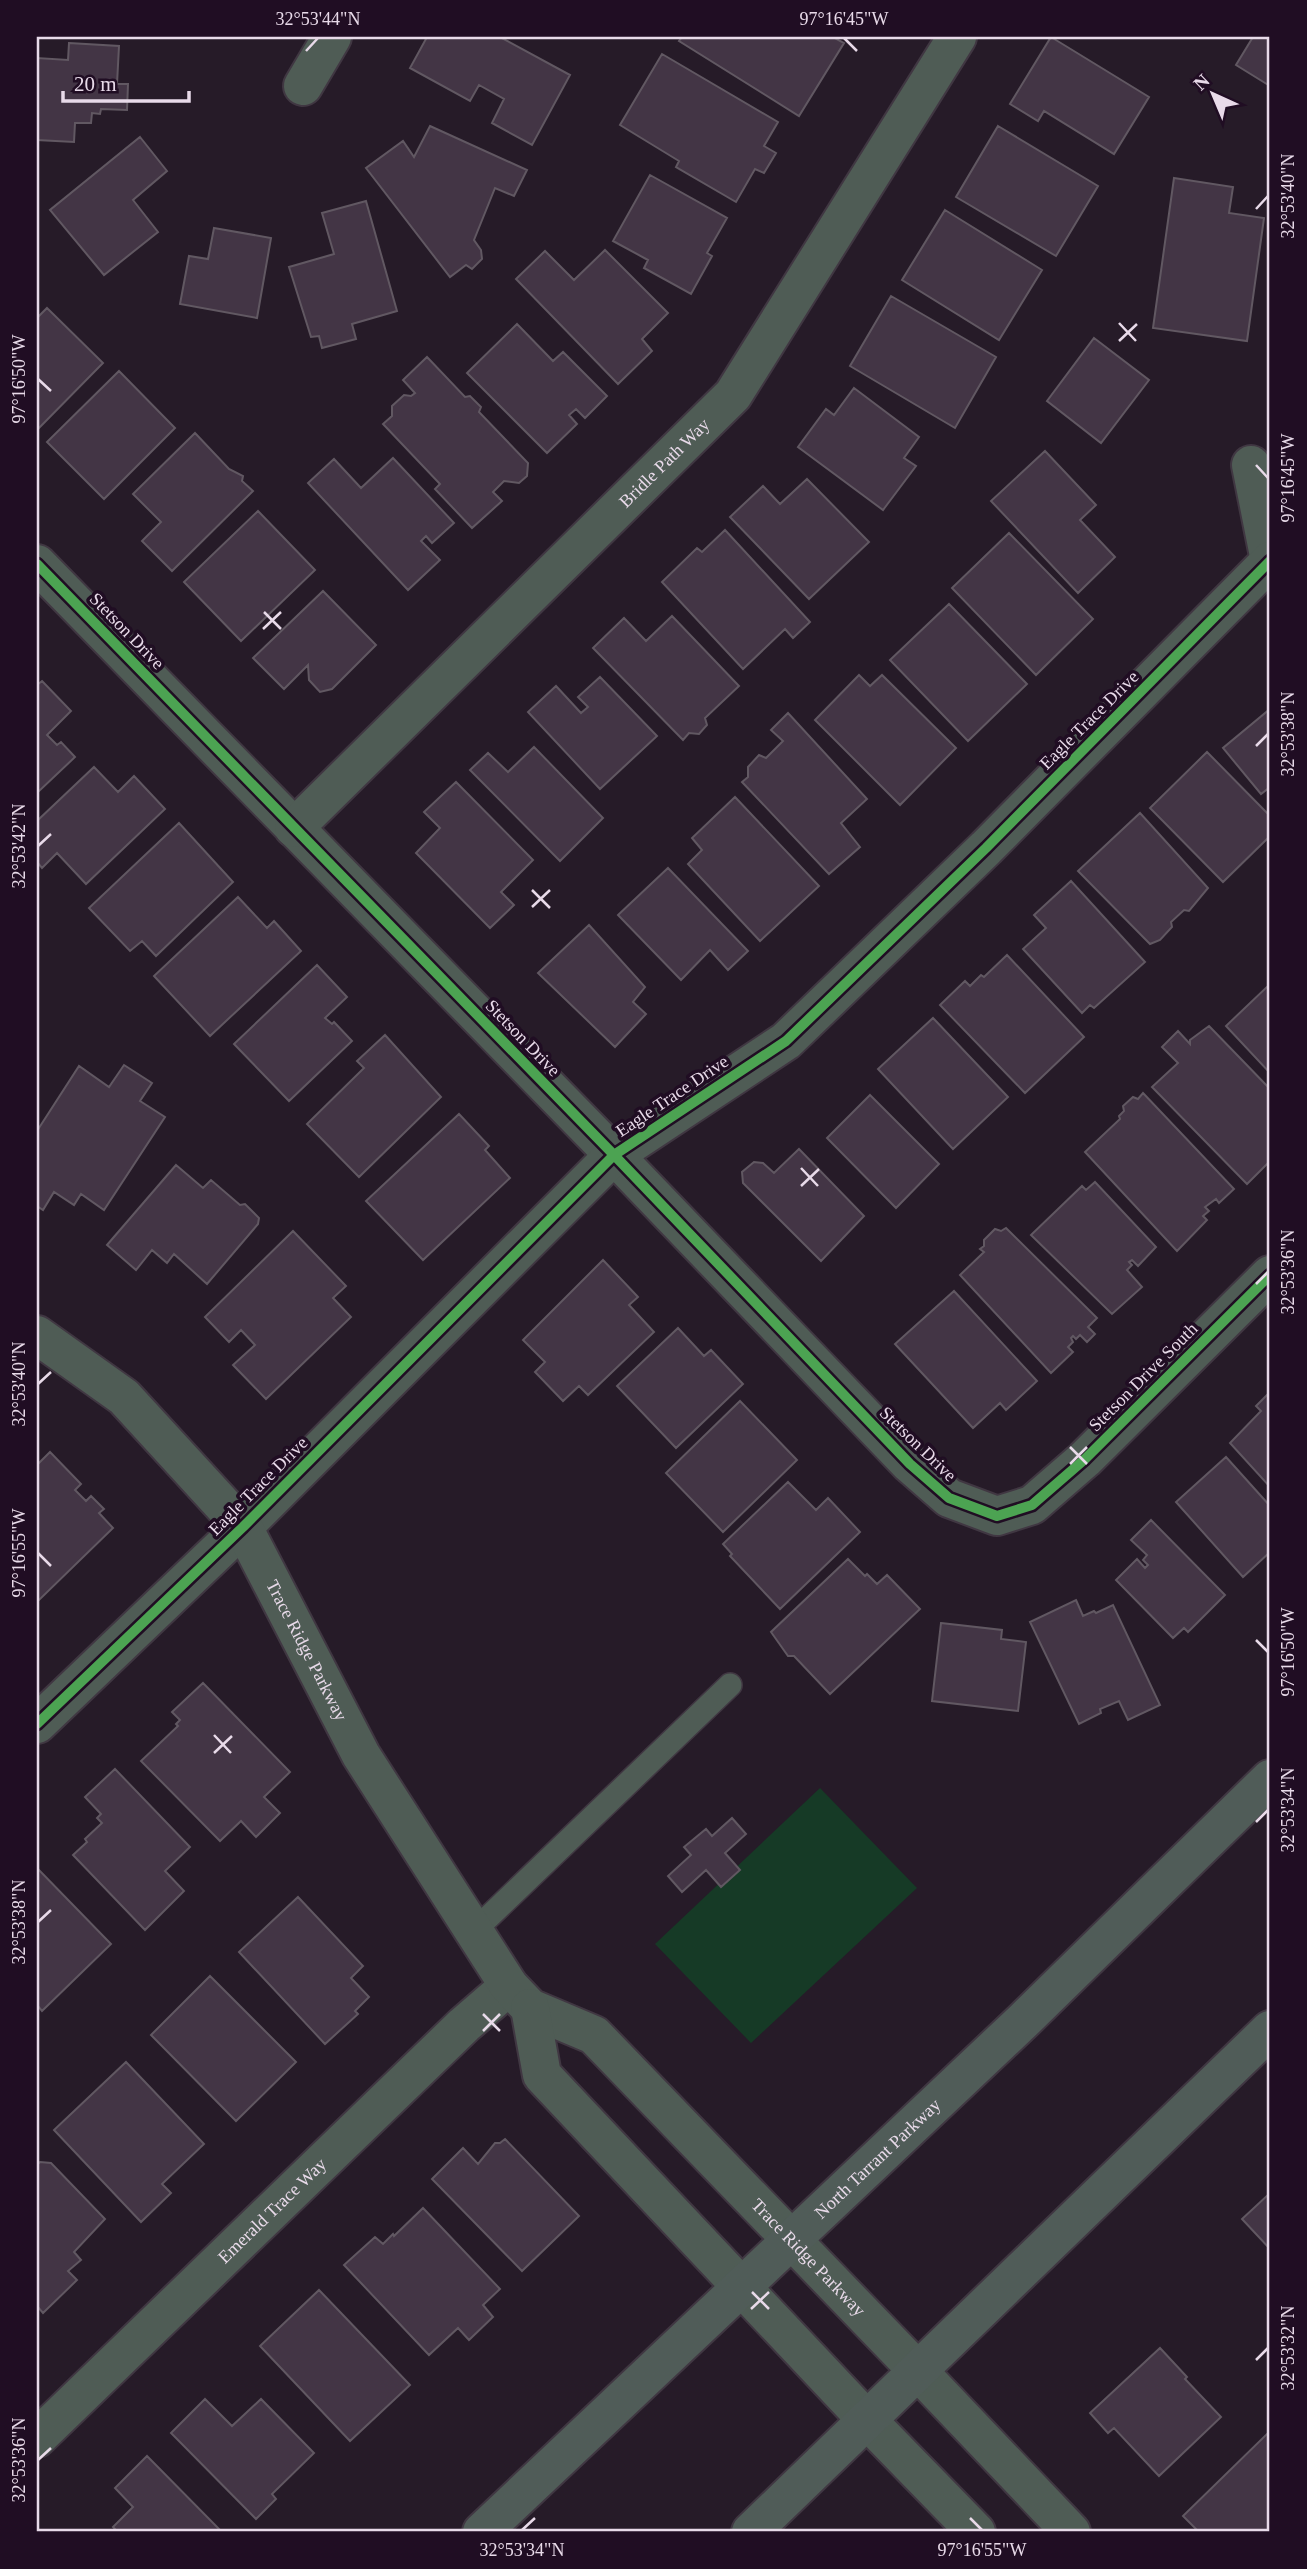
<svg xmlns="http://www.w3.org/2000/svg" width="1307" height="2569" font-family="'Times New Roman',serif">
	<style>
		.water { fill: #163a26 }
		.building { fill: #433545; stroke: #615862; stroke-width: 2 }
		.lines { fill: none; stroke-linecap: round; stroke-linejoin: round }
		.service-casing { stroke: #403742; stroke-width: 26 }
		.minor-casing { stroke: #403742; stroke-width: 42 }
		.tertiary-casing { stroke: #403742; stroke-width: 42 }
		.primary-casing { stroke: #403742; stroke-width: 42 }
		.service { stroke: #4f5c55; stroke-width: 23 }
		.minor { stroke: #4f5c55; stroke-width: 38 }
		.tertiary { stroke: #4f5c55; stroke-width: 38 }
		.primary { stroke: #505c58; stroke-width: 38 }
		.cycleway-casing { stroke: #200d23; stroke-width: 15 }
		.cycleway { stroke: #4ca352; stroke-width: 10 }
		.ticks { fill: none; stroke: #e8dae9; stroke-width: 2.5 }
		.labels { text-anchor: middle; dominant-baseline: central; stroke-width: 7; stroke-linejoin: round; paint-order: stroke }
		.street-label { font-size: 18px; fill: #e8dae9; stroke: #200d23 }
		.neatline { fill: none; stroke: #e8dae9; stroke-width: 2.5 }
		.ticks-label { font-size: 18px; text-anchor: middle; fill: #e8dae9 }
	</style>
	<rect width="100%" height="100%" fill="#261b28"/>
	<path class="water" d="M820,1788L917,1888L751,2043L655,1944Z"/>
	<path class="building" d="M427,37H500L570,75L532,145L492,123L504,99L479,85L470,101L410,68Z
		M682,37H833L844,43L799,116L679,41Z
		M1051,37L1149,97L1114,154L1044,111L1038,121L1010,104Z
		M1253,37H1270V86L1236,65Z
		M69,43L119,46L117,84H128L127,110L101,109L100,114L92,113L91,123H75L74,142L37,140V58L68,60Z
		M662,54L778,122L764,146L776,153L764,173L755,169L736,202L676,167L679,161L620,125Z
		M430,126L527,170L514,196L495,188L474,240L481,250L482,259L472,269L466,265L450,277L366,168L403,141L414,157Z
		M998,126L1098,186L1056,256L956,197Z
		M140,137L167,171L133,200L158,232L104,275L50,210Z
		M650,175L727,218L707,253L712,256L691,294L644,268L648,260L613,241Z
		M1174,178L1233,187L1229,213L1264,218L1247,341L1153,328Z
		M366,201L397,311L352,324L356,339L322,348L319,336L311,337L289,267L334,254L322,213Z
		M945,210L1042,270L999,340L902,280Z
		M214,228L271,238L257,318L180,304L189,256L208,259Z
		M605,250L668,313L642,339L652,351L618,384L516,279L545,251L574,280Z
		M891,296L996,357L955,428L850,366Z
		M47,308L103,363L37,430V318Z
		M517,324L553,361L563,352L607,396L585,418L576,409L569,415L577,424L547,453L467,373Z
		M1094,338L1149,380L1101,443L1047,401Z
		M427,357L465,397L470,396L481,407L479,412L528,463L527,476L519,483L504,481L493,492L502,501L472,528L435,489L440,484L383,424L392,416V406L404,395L411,396L415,393L403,380Z
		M119,371L175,428L104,499L47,442Z
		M854,388L919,437L904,458L916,466L883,510L798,447L826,409L834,415Z
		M195,433L229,469L243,476L242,481L253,491L172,571L142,541L161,522L133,494Z
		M1045,451L1096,505L1080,520L1115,557L1078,593L991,501Z
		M393,458L454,523L432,543L426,536L421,541L440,560L408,590L308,483L334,459L361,488Z
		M807,479L869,542L809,599L730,517L763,486L780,504Z
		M258,511L315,570L241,641L184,582Z
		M725,530L810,622L793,638L785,629L743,669L662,582L697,548L702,552Z
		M1009,533L1093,619L1036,675L952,588Z
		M323,591L376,645L332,689L320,692L309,680L308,665L284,689L253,658Z
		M949,604L1027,684L968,741L890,660Z
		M672,616L739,686L705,718L707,725L699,734L689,733L683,740L593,648L624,618L646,641Z
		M859,675L870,686L882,675L956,748L900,805L815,720Z
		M600,677L657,736L600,789L528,712L556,686L581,713L588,707L578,697Z
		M42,681L71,711L47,735L57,745L61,742L75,757L37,793V685Z
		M1270,709V787L1261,794L1223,748Z
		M788,713L867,799L841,823L860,847L829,874L742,782L748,777V767L759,755L766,758L783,741L771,730Z
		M534,747L603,818L560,861L470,770L488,753L508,772Z
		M1207,752L1270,816V836L1223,882L1150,808Z
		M94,767L118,792L134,776L165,809L86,884L57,853L42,868L37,862V821Z
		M456,782L533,860L501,892L514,905L490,928L416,853L440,828L424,812Z
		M735,797L819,886L760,941L688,864L702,850L692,838Z
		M1140,813L1208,888L1189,911L1184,910L1171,922L1172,927L1160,940L1150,944L1078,871Z
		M179,823L233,882L156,956L142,941L130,951L89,908Z
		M668,868L748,951L728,970L710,950L681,980L618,915Z
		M1071,881L1145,962L1094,1008L1090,1005L1082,1013L1023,949L1046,928L1034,915Z
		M238,897L267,928L274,921L301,951L210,1036L154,976Z
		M589,925L645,987L633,1002L646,1014L615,1047L538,973Z
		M1007,955L1084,1037L1025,1093L940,1005L965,981L970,986L981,975L984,977Z
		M317,965L347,997L325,1018L332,1024L334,1022L352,1041L289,1101L234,1044Z
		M1270,984V1073L1226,1026Z
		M933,1018L1008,1097L953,1149L878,1069Z
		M1209,1026L1270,1089V1161L1247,1184L1152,1087L1178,1063L1162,1047L1178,1031L1190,1044V1040Z
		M385,1035L441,1097L359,1177L307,1124L364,1068L357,1061Z
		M124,1065L152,1083L140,1101L165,1117L104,1210L81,1194L74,1205L54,1192L43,1210L37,1206V1131L79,1066L109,1087Z
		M1143,1093L1234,1189L1219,1203L1216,1199L1205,1207L1209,1211L1203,1216L1207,1220L1177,1251L1085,1152L1120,1119L1119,1116L1124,1111L1123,1106L1133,1097L1138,1099Z
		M870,1095L939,1164L896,1208L827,1138Z
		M459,1114L489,1146L485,1150L510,1178L423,1260L366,1201Z
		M799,1149L864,1216L821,1261L743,1183L742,1172L754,1162L763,1163L774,1173Z
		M176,1165L203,1188L211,1180L240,1205L245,1204L259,1218L258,1224L207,1284L174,1254L167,1263L152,1250L136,1270L107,1245Z
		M1095,1182L1156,1247L1138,1266L1132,1260L1129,1262L1132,1265L1127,1270L1142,1287L1112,1314L1031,1235L1082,1186L1086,1190Z
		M1006,1228L1097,1318L1088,1327L1095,1334L1087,1342L1080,1335L1076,1339L1073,1336L1071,1338L1073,1342L1068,1347L1073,1352L1051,1373L960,1275L984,1252L980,1249L984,1246V1240L995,1229L1001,1231Z
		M293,1231L346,1286L333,1298L351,1317L266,1399L233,1365L255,1345L241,1330L229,1342L205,1317Z
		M603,1260L638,1297L629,1305L654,1332L588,1395L579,1386L563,1401L535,1372L545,1362L523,1340Z
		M954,1291L1037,1381L1006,1410L1000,1403L973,1428L895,1344Z
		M678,1328L704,1356L711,1350L743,1384L676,1448L617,1386Z
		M1270,1392V1487L1230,1443L1261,1411L1256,1406Z
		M740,1401L797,1460L723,1532L666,1473Z
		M50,1452L81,1484L75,1490L86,1501L91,1496L104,1509L99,1513L113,1528L37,1602V1465Z
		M1226,1457L1270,1506V1552L1243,1577L1176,1502Z
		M788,1482L816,1510L828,1498L860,1532L780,1609L730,1556L732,1554L723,1544Z
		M1151,1520L1225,1595L1188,1632L1184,1628L1173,1638L1116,1580L1137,1559L1145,1568L1148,1565L1143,1560L1147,1555L1131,1540Z
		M848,1559L865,1576L867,1574L877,1584L887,1575L920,1609L830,1694L794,1656H788L771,1632Z
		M1076,1600L1083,1616L1094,1611L1096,1613L1113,1605L1160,1705L1128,1720L1119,1701L1100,1709L1101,1713L1079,1724L1030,1622Z
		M941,1623L1002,1630L1001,1639L1026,1642L1018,1711L932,1701Z
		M203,1683L290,1772L264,1797L280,1813L256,1837L241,1821L220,1841L141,1761L178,1726L176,1724L180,1720L172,1712Z
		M115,1769L190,1847L165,1871L184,1891L145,1930L73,1855L87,1842L85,1839L102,1823L97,1818L101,1814L85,1797Z
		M732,1818L746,1834L725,1853L740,1870L721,1887L706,1870L682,1892L668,1876L691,1855L684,1847L706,1829L712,1836Z
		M37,1868L111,1944L42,2011L37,2005Z
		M298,1897L363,1966L351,1978L369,1997L355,2011L358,2014L325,2044L239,1952Z
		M210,1976L296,2062L236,2121L151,2035Z
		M126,2062L204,2144L162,2184L171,2193L141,2222L54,2130Z
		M505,2139L579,2216L522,2271L432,2179L463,2148L478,2164L495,2143H500Z
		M40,2162L51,2163L105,2219L74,2252L81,2260L68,2271L77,2280L43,2313L37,2306V2165Z
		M1270,2193V2249L1242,2219Z
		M423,2208L500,2289L483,2305L493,2317L469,2340L458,2328L429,2355L344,2265L375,2237L383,2244L393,2234L394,2236Z
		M319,2290L410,2385L350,2441L260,2346Z
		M1160,2348L1187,2377L1185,2379L1221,2417L1159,2476L1114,2428L1108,2433L1090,2413Z
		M205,2399L232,2426L261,2399L314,2453L272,2494L276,2499L256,2519L171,2433Z
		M1270,2431V2532H1199L1183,2516Z
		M147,2456L222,2532H113L116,2530L113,2527L133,2507L115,2488Z"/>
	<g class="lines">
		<defs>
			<path id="service" d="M474,1931L730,1685"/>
			<g id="minor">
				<path d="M303,86L332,37"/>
				<path d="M1251,465L1270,561"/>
				<path d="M37,564L614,1155L910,1464L949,1498L997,1516L1032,1505L1085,1459L1270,1275"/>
				<path id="s1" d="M294,828L733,395L957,37"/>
				<path d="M37,1724L243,1527L614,1155L786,1041L986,848L1270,561"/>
				<path id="s2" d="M37,2438L464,2025L509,1986"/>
			</g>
			<g id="tertiary">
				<path id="s3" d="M37,1335L124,1397L243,1527L361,1755L509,1986L530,2008L594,2035L917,2370L1071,2532"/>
				<path d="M530,2008L542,2075L866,2419L976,2532"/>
			</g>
			<g id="primary">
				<path id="s4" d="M482,2532L1023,2021L1270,1779"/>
				<path d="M751,2532L1270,2030"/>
			</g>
		</defs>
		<use href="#service" class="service-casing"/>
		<use href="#minor" class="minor-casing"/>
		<use href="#tertiary" class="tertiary-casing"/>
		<use href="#primary" class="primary-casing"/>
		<use href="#service" class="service"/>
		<use href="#minor" class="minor"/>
		<use href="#tertiary" class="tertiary"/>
		<use href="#primary" class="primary"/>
		<defs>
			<path id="cycleway" d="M37,564L614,1155L910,1464L949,1498L997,1516L1032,1505L1085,1459L1270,1275
				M37,1724L243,1527L614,1155L786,1041L986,848L1270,561"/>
		</defs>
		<use href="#cycleway" class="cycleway-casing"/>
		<use href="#cycleway" class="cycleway"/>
	</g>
	<path class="ticks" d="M844,38L857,51M306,51L318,38M1256,209L1268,196M1119,323L1136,341M1119,341L1137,324M38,379L51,391M1256,465L1268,478M264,612L281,629M263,629L281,612M1256,746L1268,734M38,846L51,834M532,890L550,908M532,907L550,890M801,1168L818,1186M801,1186L819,1169M1256,1284L1268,1272M38,1384L51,1372M1070,1447L1087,1464M1070,1464L1087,1447M38,1553L51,1566M1256,1640L1268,1652M214,1735L231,1753M214,1753L232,1736M1256,1822L1268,1810M38,1922L51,1910M483,2014L500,2031M483,2031L500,2014M752,2292L769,2309M751,2309L769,2292M1256,2360L1268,2348M38,2460L51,2448M970,2518L982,2530M522,2530L535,2518"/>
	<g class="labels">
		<g class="street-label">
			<text stroke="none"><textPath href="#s1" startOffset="520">Bridle Path Way</textPath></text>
			<text transform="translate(127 631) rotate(46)">Stetson Drive</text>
			<text transform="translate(1089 720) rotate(-45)">Eagle Trace Drive</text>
			<text transform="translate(523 1038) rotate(46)">Stetson Drive</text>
			<text transform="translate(672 1096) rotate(-34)">Eagle Trace Drive</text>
			<text transform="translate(1143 1377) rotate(-45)">Stetson Drive South</text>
			<text transform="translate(918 1444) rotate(44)">Stetson Drive</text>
			<text transform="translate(258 1486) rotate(-45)">Eagle Trace Drive</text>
			<text stroke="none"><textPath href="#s3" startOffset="422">Trace Ridge Parkway</textPath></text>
			<text stroke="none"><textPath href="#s4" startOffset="544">North Tarrant Parkway</textPath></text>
			<text stroke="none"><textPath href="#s2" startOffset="327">Emerald Trace Way</textPath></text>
			<text stroke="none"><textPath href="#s3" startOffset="1223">Trace Ridge Parkway</textPath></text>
		</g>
	</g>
	<rect width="1307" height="2569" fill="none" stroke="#200d23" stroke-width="77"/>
	<g transform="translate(1213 94) rotate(316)" stroke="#200d23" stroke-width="5" paint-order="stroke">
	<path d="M0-5L12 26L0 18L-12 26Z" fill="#e8dae9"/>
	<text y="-10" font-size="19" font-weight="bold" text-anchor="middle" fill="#e8dae9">N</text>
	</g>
	<path d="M63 91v10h126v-10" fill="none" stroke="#e8dae9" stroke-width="3.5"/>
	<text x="74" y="91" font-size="21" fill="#e8dae9" stroke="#200d23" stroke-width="5" paint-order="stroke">20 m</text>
	<rect x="38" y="38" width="1230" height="2492" class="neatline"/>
	<g class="ticks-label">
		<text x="318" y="25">32°53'44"N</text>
		<text x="844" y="25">97°16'45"W</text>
		<text transform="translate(1288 196) rotate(-90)" y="6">32°53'40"N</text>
		<text transform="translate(19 379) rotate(-90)" y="6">97°16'50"W</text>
		<text transform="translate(1288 478) rotate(-90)" y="6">97°16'45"W</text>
		<text transform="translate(1288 734) rotate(-90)" y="6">32°53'38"N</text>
		<text transform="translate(19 846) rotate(-90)" y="6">32°53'42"N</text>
		<text transform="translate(1288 1272) rotate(-90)" y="6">32°53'36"N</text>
		<text transform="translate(19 1384) rotate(-90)" y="6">32°53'40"N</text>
		<text transform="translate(19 1553) rotate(-90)" y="6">97°16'55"W</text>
		<text transform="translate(1288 1652) rotate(-90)" y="6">97°16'50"W</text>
		<text transform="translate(1288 1810) rotate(-90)" y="6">32°53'34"N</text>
		<text transform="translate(19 1922) rotate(-90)" y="6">32°53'38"N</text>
		<text transform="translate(1288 2348) rotate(-90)" y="6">32°53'32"N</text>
		<text transform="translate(19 2460) rotate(-90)" y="6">32°53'36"N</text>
		<text x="522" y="2556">32°53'34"N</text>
		<text x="982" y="2556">97°16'55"W</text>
	</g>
</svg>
